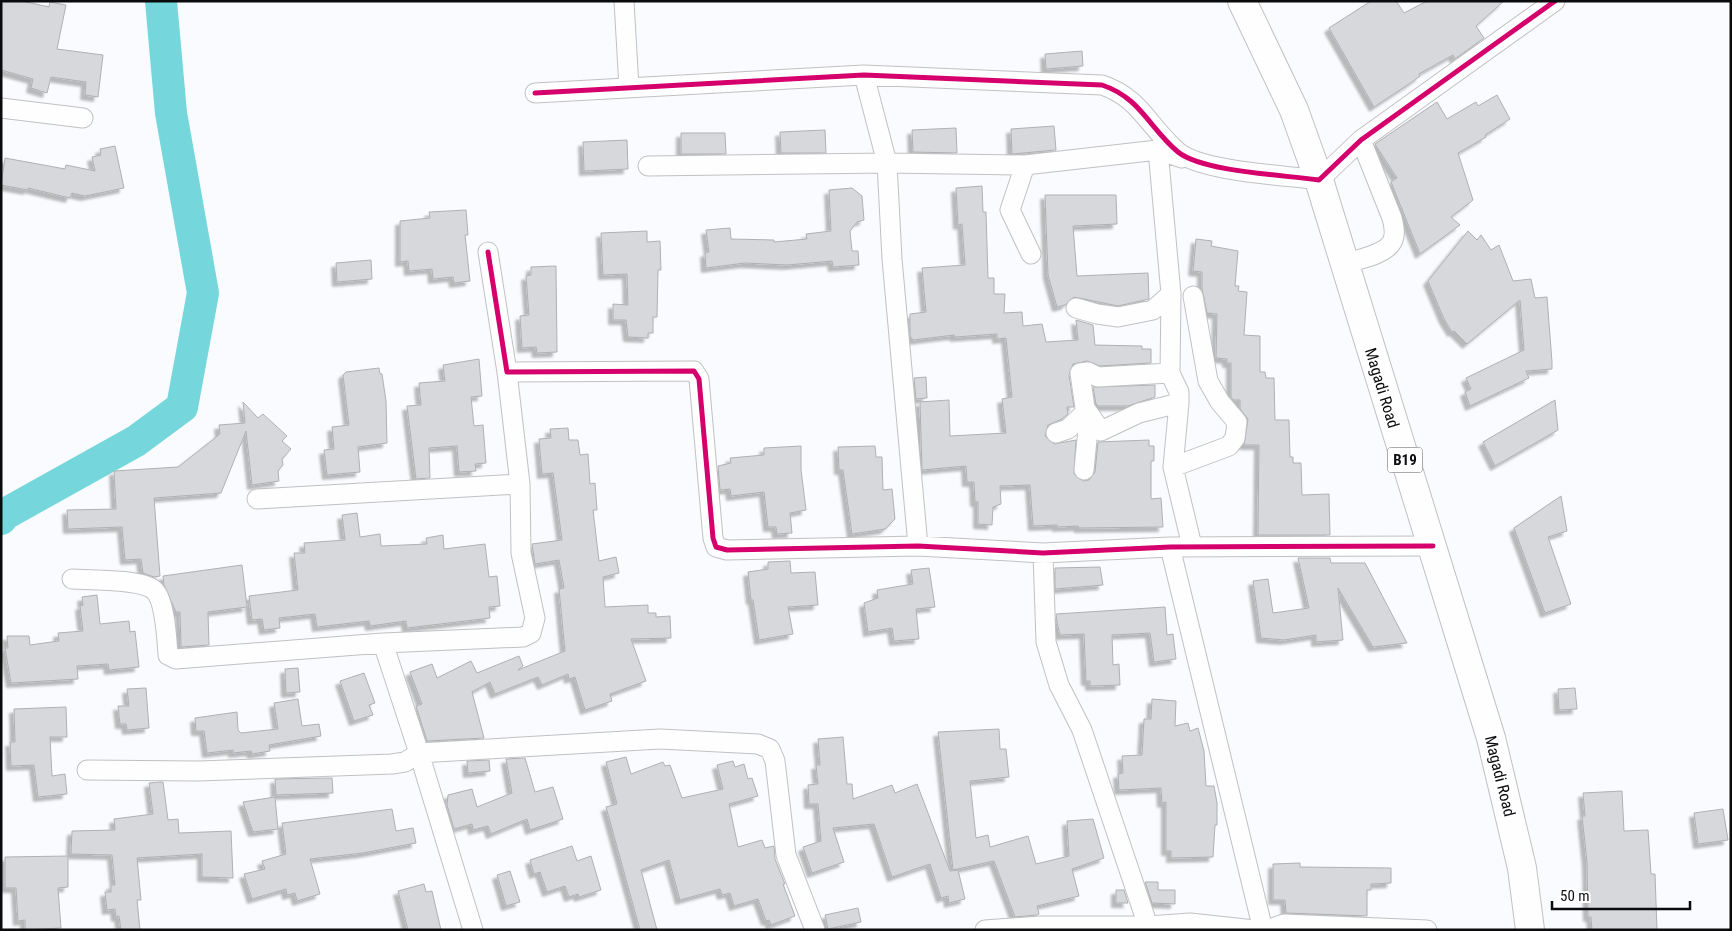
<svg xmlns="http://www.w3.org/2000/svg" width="1732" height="931" font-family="'Roboto Condensed',sans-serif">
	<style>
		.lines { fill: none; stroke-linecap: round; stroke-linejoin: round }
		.river { stroke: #75d7dc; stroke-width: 32 }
		.building { fill: #d7d8db; stroke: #afb0b3; filter: url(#shadow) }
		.minor-casing { stroke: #c0c1c3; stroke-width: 21 }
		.trunk-casing { stroke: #c0c1c3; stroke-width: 30 }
		.minor { stroke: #fefeff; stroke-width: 19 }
		.trunk { stroke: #fefeff; stroke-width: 28 }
		.cycleway-casing { stroke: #fff; stroke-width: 8 }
		.cycleway { stroke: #d6006c; stroke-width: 5 }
		.labels { text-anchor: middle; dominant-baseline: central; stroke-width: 4; stroke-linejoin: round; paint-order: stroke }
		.shield { fill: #fff; stroke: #545456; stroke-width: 1 }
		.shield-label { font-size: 15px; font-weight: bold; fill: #0b0b0e }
		.street-label { font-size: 16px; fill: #0b0b0e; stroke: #fff }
	</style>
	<defs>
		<filter id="shadow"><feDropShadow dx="-4.5" dy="4.5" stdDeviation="1" flood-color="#0004"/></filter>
	</defs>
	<rect width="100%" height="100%" fill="#fafbfe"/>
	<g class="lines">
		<path class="river" d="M1,519L5,514L136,441L182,407L203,293L171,113L161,1"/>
	</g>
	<path class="building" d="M1,1H22L49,7L50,2L66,5L57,49L103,55L98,97L85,95L86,82L51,77L47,93L31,88L33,79L1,70Z
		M1371,1H1396L1404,13L1427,1H1504L1476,26L1484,38L1455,59L1453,55L1419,74L1420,76L1412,82L1374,107L1329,28Z
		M1082,51L1083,66L1046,69L1045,54Z
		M1497,95L1510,119L1485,135L1486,137L1458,153L1473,200L1451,217L1460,225L1420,254L1391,182L1397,178L1375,144L1437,102L1447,119L1476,102L1478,106Z
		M1054,126L1056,150L1012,154L1011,129Z
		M956,128L957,153L913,152L912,130Z
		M825,130L826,153H781L780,132Z
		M681,133H725L726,154H681Z
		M627,140L628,169L584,171L583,142Z
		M115,146L124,188L85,196L72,193L70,198L28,188V190L1,185L5,158L65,169L66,165L95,171L92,157L101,155L100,149Z
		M982,186L983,212H986L988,278H994V294H1005L1004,313L1022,312L1023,326L1042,324L1046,342L1078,340L1076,320L1093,325L1095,345L1142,346V349H1151V363L1100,366L1087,361L1073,364L1069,375L1074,407H1067L1068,414L1062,419L1048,425L1045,436L1054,444L1076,440L1074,474L1083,481L1089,480L1095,472L1098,442L1149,440V446H1154V461H1151V499L1161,498L1163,527L1079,528L1078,526L1057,527V525L1033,526L1030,485L1000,486L1001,504L993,507L992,525L978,524V502H975L974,482H967L966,466L922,470L920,402L949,400L950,436L1006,433L1002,399L1012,397L1006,338L997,339V334L955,337L954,335L913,340L910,336V314L926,312L922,268L965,265L962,224L958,225L956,188Z
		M852,188L862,196L864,220L857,222L850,231L852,251H858L859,265L833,267L832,261L787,265L745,263L706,268L705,253L709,252L706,230L730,228L731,239L774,240V242L807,239L806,234L831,231L829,190Z
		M1045,195H1116L1117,224L1073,226L1077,276L1148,273L1149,299L1118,306L1074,297L1065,305L1057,307L1048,275Z
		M466,210L468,235H465L470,281L454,283L453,277L433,279L432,269L409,271L408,261L400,262V221L430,218L429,212Z
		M647,231V242L660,241L661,270H658L657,317H653V333H648V338L628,337L626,320H613V304L628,305L627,274L603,275L601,233Z
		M1468,231L1477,240L1481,235L1491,250L1499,245L1513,281L1531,279L1535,298L1547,297L1552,362V369L1526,371L1529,378L1470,406L1465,392L1471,389L1466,378L1524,350L1520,300L1467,344L1454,331L1452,332L1444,319L1428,281Z
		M1196,239L1212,241L1211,246L1238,251L1235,286H1239L1238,291L1247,292L1244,335L1260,336V372H1265L1266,378H1274L1275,420H1289L1290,457H1293V463H1301L1302,495L1329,494L1330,535H1258L1259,445H1244L1248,419L1240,409V400H1233L1231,397V363H1227V359L1216,358L1217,314L1207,313L1202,289V272L1193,271Z
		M371,260L372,279L337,282L336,263Z
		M556,266L557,352L537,353L536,347L522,348L520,316L529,315L526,276L531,275V267Z
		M479,359L482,396L471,397L474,426L483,425L486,463L475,464L476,471L459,472L457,446L429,448L430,478L416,479L407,406L421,405L419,383L445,381L443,365Z
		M379,368L380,374H382L386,401L387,443L358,447L360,472L327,475L324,450L334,449L332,427L349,425L343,375L346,372Z
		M926,377L927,398L916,399L914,378Z
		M1155,385V397L1128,406H1098L1096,404L1093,387Z
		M1555,400L1558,430L1495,466L1483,442Z
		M243,402L258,418L263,414L287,436L282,441L291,449L282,459L283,465L278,471L279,481L252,485L246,431L221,493L154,498L160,576L154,577L143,573L141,559L125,560L122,527L68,529L67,510L116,509L114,471L178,467L220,434L219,425L245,423Z
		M568,428L569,440H578L580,455L588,454L590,484L595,483L597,510H593L599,561L616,557L619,573L603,577L605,607L648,605V613H656V617L670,616L671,638L631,639L646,681L610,694L612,701L585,710L575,677L569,679L568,674L542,685L538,677L495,694L490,682L472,692L484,738L427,741L416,706L422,704L410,672L432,664L437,678L471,661L477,673L519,656L523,666L518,670L565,651L559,589L564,588L559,560L535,564L532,544L562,540L553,473L542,474L539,439L551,438L550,429Z
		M801,446V470L806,510L790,513L792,533L777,534L776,527H768L764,492L731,496L730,489L720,490L718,466L731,463L730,458L764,455V448Z
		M875,446L876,457H882L883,490L892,489L895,519L885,529L852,534L843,470H839L838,447Z
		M1561,496L1567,531L1548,537L1571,604L1545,613L1514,528Z
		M357,513L360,537L380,534L381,546L427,544L426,538L443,535L444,549L485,544L489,577L497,576L500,606L489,607L490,618L407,628L406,621L370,626L369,621L317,627L315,614L279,618L280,628L264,630L262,619L252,620L249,596L298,590L294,553H305L304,543L345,540L342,515Z
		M1298,558H1330L1331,563H1365L1407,643L1373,647L1338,588L1343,640L1316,642V635L1284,640L1261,638L1253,581L1268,579L1273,613L1309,608Z
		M790,561L791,573L815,572L818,605L788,607L793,634L759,640L753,600H751L748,572L768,569V562Z
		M242,565L247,607L208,612L209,645L181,647L180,612H176L164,585L163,576Z
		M1100,567L1103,585L1055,589V568Z
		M929,568L935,607L916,609L919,639L894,641L892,628L868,632L864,603L878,598L877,590L913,584L911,570Z
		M97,595L100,624L129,621L130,632L135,631L139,667L109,670L108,664L77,666L78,679L11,683L5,648H8L7,636H29L30,645L59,641L58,633L83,631L80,606L83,605L82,597Z
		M1165,607L1167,635L1173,634L1176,659L1154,662L1150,633L1112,635L1113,665L1119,664L1120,685L1090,686V681H1086L1084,634L1060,635L1057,622L1056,614Z
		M298,668L300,692L286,693L285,669Z
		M364,673L375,703L369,705L373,715L354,721L340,681Z
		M146,688L149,728L127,730L126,724H120L118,706H129L127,689Z
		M1575,688L1577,709L1559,710L1558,689Z
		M298,699L302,726L319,724L321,736L269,745L270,751L252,754L251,751L233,753V750L207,753L204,731H196L195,718L237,712L238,730L241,733L278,729L274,703Z
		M1152,699L1176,701L1175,726L1188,723L1190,731L1198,728L1204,751L1206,786H1214L1217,803V825H1215L1213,857L1171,858V851H1166V802L1162,803L1161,788L1119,790L1118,774L1123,773L1122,756L1142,755L1144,719H1151Z
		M66,707L67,737H50L52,776L65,774L67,794L38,797L34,765L11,766L10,742H15L14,709Z
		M999,729L1000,749H1006L1009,777L970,781L976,838L988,835L990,847L1028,836L1036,864L1069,856L1067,821L1093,819L1104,858L1072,869L1079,896L1037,906L1039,914L1037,915L1015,917L994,861L953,870L938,732Z
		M843,737L847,784H852L853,799L892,785L895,793L917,784L950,871L958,870L965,899L949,903L948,896L941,898L930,864L892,877L874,824L833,828L844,862L812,873L803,847L821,841L818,804H809L808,785L818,784L816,765H820L818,739Z
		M626,757L631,774L663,762L665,766L670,765L682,798L723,789L717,765L733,761L735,767L744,764L748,779L752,778L758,796L729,804L738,847L762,840L765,848L774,846L775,859L785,884H783L795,916L771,925L769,920L766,921L758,899L734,906L730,893L722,895L720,889L680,900L669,860L641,870L657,930H640L606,807L617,804L606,762Z
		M525,758L535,792L553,787L563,819L530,830L527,819L491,834L488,826L473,830L472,824L454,829L447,805L448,795L472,789L477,807L512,793L506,759Z
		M489,760L490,771L468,773L467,761Z
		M332,778L333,793L276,795L275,779Z
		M160,782H163L168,820L178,819L179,833L231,831L233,878L202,877V854L137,858L141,900H137L140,930H121L119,916L116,917L115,909L107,910L105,892H111V885H115L112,855L71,854L72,831L115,830L114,819L153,814L149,783Z
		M1622,791L1624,831L1648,830L1651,874H1655L1657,930H1592L1591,917H1588L1587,862L1582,816H1585L1583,793Z
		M275,797L278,829L253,832L243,802Z
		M392,809L396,831L413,828L416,843L363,853L310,859L320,894L297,901L295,893L287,895L286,889L252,899L244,874L265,869L262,861L286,854L282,823Z
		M1723,809L1728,840L1698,844L1694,813Z
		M572,846L577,861L591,856L601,890L579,897L578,894L569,897L565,886L547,892L540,872L534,874L530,860Z
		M68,856V887L58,888L61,928L25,930V920L18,921L16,888H5V857Z
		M1300,863V867L1391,868V883L1371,884V890H1367V916L1286,913L1285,900H1273V864Z
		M510,871L520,902L506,906L497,875Z
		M1145,882H1158V890H1175V904L1152,903Z
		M424,884L426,892L432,891L441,930H408L398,891Z
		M1116,890H1124L1128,903H1116Z
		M858,908L861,922L828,929L825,915Z"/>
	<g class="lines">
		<defs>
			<path id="minor" d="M624,1L629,88
				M864,75L887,163L892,259L918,546
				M535,93L864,75L1102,85C1141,98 1149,128 1178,152C1203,172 1285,175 1319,180L1361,140L1555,1
				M1,108L83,118
				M1158,150L1171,294L1170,373L1179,392V403L1173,467L1192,546
				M1025,165L1010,210L1031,254
				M648,166L887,163L1025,165L1158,150L1182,158
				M488,252L507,372L694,371L699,379L713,538L716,547L727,550L918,546L1043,553L1170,547L1433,546
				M1345,264C1358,259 1385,255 1392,242C1396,235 1394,226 1392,218L1361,140
				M1076,308L1097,314L1118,317L1153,310L1171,294
				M1056,433L1068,429L1087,411L1101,431L1139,413L1179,403
				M1173,467L1229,446L1235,438L1237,422L1220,402L1208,381L1193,296
				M1084,470L1088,429L1080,373L1088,372L1098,377L1170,373
				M257,499L520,484
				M1170,547L1263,930
				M1043,553L1046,642L1059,685L1082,730L1148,926
				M72,579C90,580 141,579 154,590C165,600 167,640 168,655L176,659L383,643L523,637L531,633L535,618L521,553L520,484L507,372
				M383,643L419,753L473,930
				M87,770L198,771L392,764L405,762L419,753L660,739L758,744L770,749L775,761L786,855L815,930
				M985,930L1041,926H1148L1190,923L1254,930
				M1267,930L1284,924L1427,930"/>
			<path id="trunk" d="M1242,1L1294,110L1319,180L1491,738L1522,868L1530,930"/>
		</defs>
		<use href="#minor" class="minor-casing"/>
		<use href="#trunk" class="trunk-casing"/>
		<use href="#minor" class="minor"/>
		<use href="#trunk" class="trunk"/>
		<defs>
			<path id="cycleway" d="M535,93L864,75L1102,85C1141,98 1149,128 1178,152C1203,172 1285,175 1319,180L1361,140L1555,1
				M488,252L507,372L694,371L699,379L713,538L716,547L727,550L918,546L1043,553L1170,547L1433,546"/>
		</defs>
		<use href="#cycleway" class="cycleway-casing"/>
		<use href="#cycleway" class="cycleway"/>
	</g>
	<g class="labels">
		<rect class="shield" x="1387.5" y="447.5" width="35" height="25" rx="4"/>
		<g class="shield-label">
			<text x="1405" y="460">B19</text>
		</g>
		<g class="street-label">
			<text transform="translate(1382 388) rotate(73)">Magadi Road</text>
			<text transform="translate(1500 776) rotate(76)">Magadi Road</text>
		</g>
	</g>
	<rect width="1732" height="931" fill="none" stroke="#0b0b0e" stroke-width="5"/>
	<path d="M1552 901v8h138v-8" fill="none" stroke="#0b0b0e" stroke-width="2.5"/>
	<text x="1560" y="901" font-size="15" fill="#0b0b0e" stroke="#ffffff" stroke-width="4" paint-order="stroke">50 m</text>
</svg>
